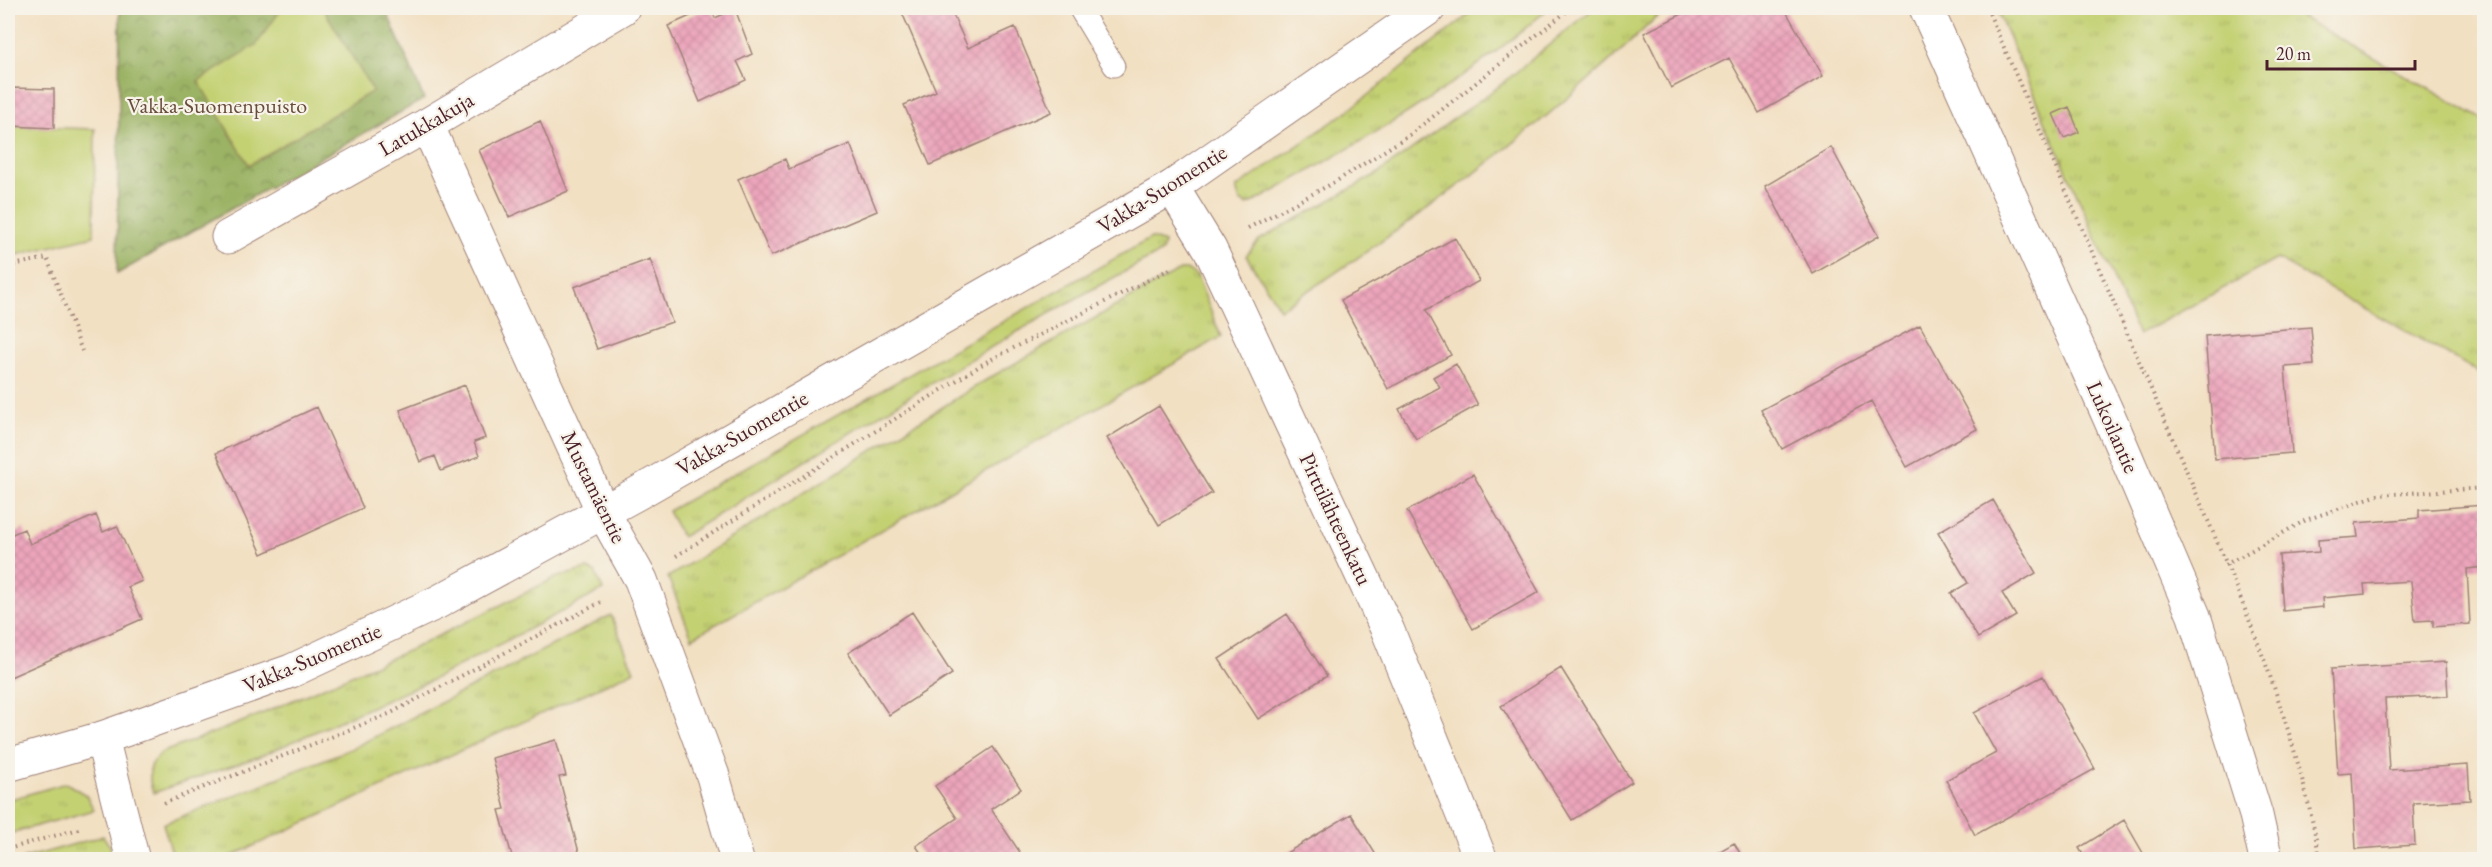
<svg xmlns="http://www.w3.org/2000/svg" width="2492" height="867" font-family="'EB Garamond',serif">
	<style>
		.grass { fill: url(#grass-tufts); stroke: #87784f; stroke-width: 1.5 }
		.forest { fill: url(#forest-crowns); stroke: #726948; stroke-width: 1.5 }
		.park { fill: #c4d173; stroke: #87784f; stroke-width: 1.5 }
		.building { fill: url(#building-cross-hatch) }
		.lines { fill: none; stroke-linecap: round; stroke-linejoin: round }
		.lane-casing { stroke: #9e8077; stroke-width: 23 }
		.street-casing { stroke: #9e8077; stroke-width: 35 }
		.secondary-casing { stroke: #9e8077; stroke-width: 35 }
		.path { stroke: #9e8077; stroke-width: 4; stroke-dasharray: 1.5 4.5; stroke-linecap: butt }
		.lane { stroke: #fff; stroke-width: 21 }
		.street { stroke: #fff; stroke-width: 33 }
		.secondary { stroke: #fff; stroke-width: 33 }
		.labels { text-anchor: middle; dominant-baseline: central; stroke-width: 4.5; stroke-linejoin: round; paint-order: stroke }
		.park-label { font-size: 22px; fill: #684c3d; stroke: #f7f3e8 }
		.street-label { font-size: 22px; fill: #4a1f2b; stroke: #f7f3e8 }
	</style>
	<defs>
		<pattern id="grass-tufts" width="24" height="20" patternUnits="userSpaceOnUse" patternTransform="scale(1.5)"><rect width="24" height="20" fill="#c4d173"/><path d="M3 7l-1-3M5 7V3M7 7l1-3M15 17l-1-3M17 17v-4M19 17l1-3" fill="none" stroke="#aab364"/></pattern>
		<pattern id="forest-crowns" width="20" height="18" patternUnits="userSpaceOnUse" patternTransform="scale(1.5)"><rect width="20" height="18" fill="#9bb365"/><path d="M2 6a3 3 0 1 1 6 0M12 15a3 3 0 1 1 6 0" fill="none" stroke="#809153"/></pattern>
		<pattern id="building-cross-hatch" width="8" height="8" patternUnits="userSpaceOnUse" patternTransform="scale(1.5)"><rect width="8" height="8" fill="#eca6bc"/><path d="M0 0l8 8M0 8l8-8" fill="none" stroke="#cc8ea2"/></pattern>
	</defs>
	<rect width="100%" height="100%" fill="#f7f3e8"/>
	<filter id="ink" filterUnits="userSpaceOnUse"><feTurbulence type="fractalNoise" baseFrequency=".0167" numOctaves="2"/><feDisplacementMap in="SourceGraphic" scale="12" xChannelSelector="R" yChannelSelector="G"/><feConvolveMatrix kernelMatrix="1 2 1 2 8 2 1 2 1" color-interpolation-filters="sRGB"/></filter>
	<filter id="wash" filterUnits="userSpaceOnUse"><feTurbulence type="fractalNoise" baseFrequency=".008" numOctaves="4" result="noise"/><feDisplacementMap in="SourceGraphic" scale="24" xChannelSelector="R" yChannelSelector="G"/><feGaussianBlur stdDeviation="1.35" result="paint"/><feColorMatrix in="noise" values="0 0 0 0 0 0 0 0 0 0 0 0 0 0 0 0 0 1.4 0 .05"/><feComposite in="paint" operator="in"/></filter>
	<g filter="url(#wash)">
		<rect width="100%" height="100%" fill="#f2e0c3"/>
		<path class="grass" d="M1477,8H1549C1461,86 1359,144 1256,201L1247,205L1240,201L1236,188L1348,111Z
			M1594,8H1666C1550,122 1418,221 1280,309L1246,256L1259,240L1377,174L1498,87Z
			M1996,8H2285L2484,120V375L2277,259L2138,335Z
			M1151,238L1164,243L1162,252C996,338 841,440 682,537L668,511Z
			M1180,270H1188L1197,276L1221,337L692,638L668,577L991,377Z
			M587,569L595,572L603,590L432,680L258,757L153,793L150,782V766L161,753L247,720L412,649L555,578Z
			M611,615L634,671L225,859H174L163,824L353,748Z
			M66,783L86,795L94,810L8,834V800Z
			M103,836L110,846L114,859H22Z"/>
		<path class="forest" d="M120,8H385L424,99L117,274Z"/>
		<path class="park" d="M282,8H323L373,91L249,165L198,81L256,45Z
			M8,126L95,129L94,236L8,257Z"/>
		<g id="blocks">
			<path class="building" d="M708,8H711L715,18L735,9L752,54L737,61L746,80L700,102L668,26Z
				M900,8H950L968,48L1015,27L1051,112L930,165L904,105L936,91Z
				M1694,8H1784L1823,76L1759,113L1729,58L1671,88L1644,33Z
				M9,88L54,89V128L9,126Z
				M2069,107L2079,132L2064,138L2053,114Z
				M540,121L568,191L509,217L479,150Z
				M850,144L877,211L771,256L738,179L785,159L789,169Z
				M1831,147L1879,236L1813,274L1765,186Z
				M1455,238L1479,281L1426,310L1451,355L1388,389L1341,300Z
				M650,259L672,322L597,349L574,287Z
				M1920,325L1977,429L1907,467L1871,401L1782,449L1761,410Z
				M2311,327L2314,365L2285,367L2292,453L2215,459L2205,336Z
				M1456,364L1478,405L1416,439L1399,409L1440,387L1433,377Z
				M465,385L485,438L474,442L479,456L441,471L435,456L420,462L400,410Z
				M1159,406L1212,493L1159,525L1107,438Z
				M317,407L363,508L262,554L216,453Z
				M1473,474L1539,592L1473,629L1407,511Z
				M1993,500L2036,573L2002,593L2016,616L1978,638L1951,593L1968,583L1938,532Z
				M2484,505V567L2467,569L2470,624L2433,627V620L2415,621L2411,581L2364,584L2365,594L2322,598L2323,607L2283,611L2279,555L2319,552L2318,540L2358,537L2356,523L2419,518V510Z
				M96,515L103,532L117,526L142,581L128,587L142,619L8,678V536L24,529L30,544Z
				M912,612L952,674L889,715L848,653Z
				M1287,614L1327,676L1258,719L1219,659Z
				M2446,662L2448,696L2385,699L2389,770L2468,765L2470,800L2413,803L2415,845L2356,849L2352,773L2338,774L2331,669Z
				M1561,668L1632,782L1572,820L1501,706Z
				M2043,676L2095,769L1975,835L1946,780L1996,753L1974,713Z
				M556,740L566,776L559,777L581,860H513L499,810L505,809L492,758Z
				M993,747L1021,789L991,809L1025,860H926L916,846L957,818L935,786Z
				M1351,814L1379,860H1286L1283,855Z
				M2124,820L2147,860H2086L2079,848Z
				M1734,843L1744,860H1704Z"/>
		</g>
	</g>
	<g filter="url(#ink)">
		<use href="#blocks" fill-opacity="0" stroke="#9e8077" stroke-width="1.5"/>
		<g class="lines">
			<defs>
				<path id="lane" d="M1079,8L1114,66"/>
				<path id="street" d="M1926,8L2110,419L2194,616L2256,815L2266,860
					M427,125L603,512L641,580L713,776L737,860
					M1172,187L1210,249L1388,631L1481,860
					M228,237L427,125L623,8
					M102,738L133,860"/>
				<path id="secondary" d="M8,765L102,738L291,671L438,602L638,493L1172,187L1429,8"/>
			</defs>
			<use href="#lane" class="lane-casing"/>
			<use href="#street" class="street-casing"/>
			<use href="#secondary" class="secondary-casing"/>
			<path class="path" d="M1987,8C2047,147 2107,287 2167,426C2228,567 2293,707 2320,860
				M1248,228L1335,182L1411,134L1571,8
				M8,266L47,258L82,351
				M676,556L986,362L1172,268
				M2225,565L2306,520L2378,495L2484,488
				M164,803L389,714L603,601
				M8,849L82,828"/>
			<use href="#lane" class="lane"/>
			<use href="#street" class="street"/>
			<use href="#secondary" class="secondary"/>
		</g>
	</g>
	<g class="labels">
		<g class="park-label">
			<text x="217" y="105">Vakka-Suomenpuisto</text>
		</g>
		<g class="street-label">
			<text transform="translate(426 124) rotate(-30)">Latukkakuja</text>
			<text transform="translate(1162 189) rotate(-32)">Vakka-Suomentie</text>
			<text transform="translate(2113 427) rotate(66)">Lukoilantie</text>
			<text transform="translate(742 433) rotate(-30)">Vakka-Suomentie</text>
			<text transform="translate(594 487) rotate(64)">Mustamäentie</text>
			<text transform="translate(1336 519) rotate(65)">Pirttilähteenkatu</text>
			<text transform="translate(312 658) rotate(-23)">Vakka-Suomentie</text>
		</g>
	</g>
	<rect width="2492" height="867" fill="none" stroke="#f7f3e8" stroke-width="30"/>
	<path d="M2267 60v9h148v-9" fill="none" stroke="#4a1f2b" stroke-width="3"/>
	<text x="2276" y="60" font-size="18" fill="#4a1f2b" stroke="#f7f3e8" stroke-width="4.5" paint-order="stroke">20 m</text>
</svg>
